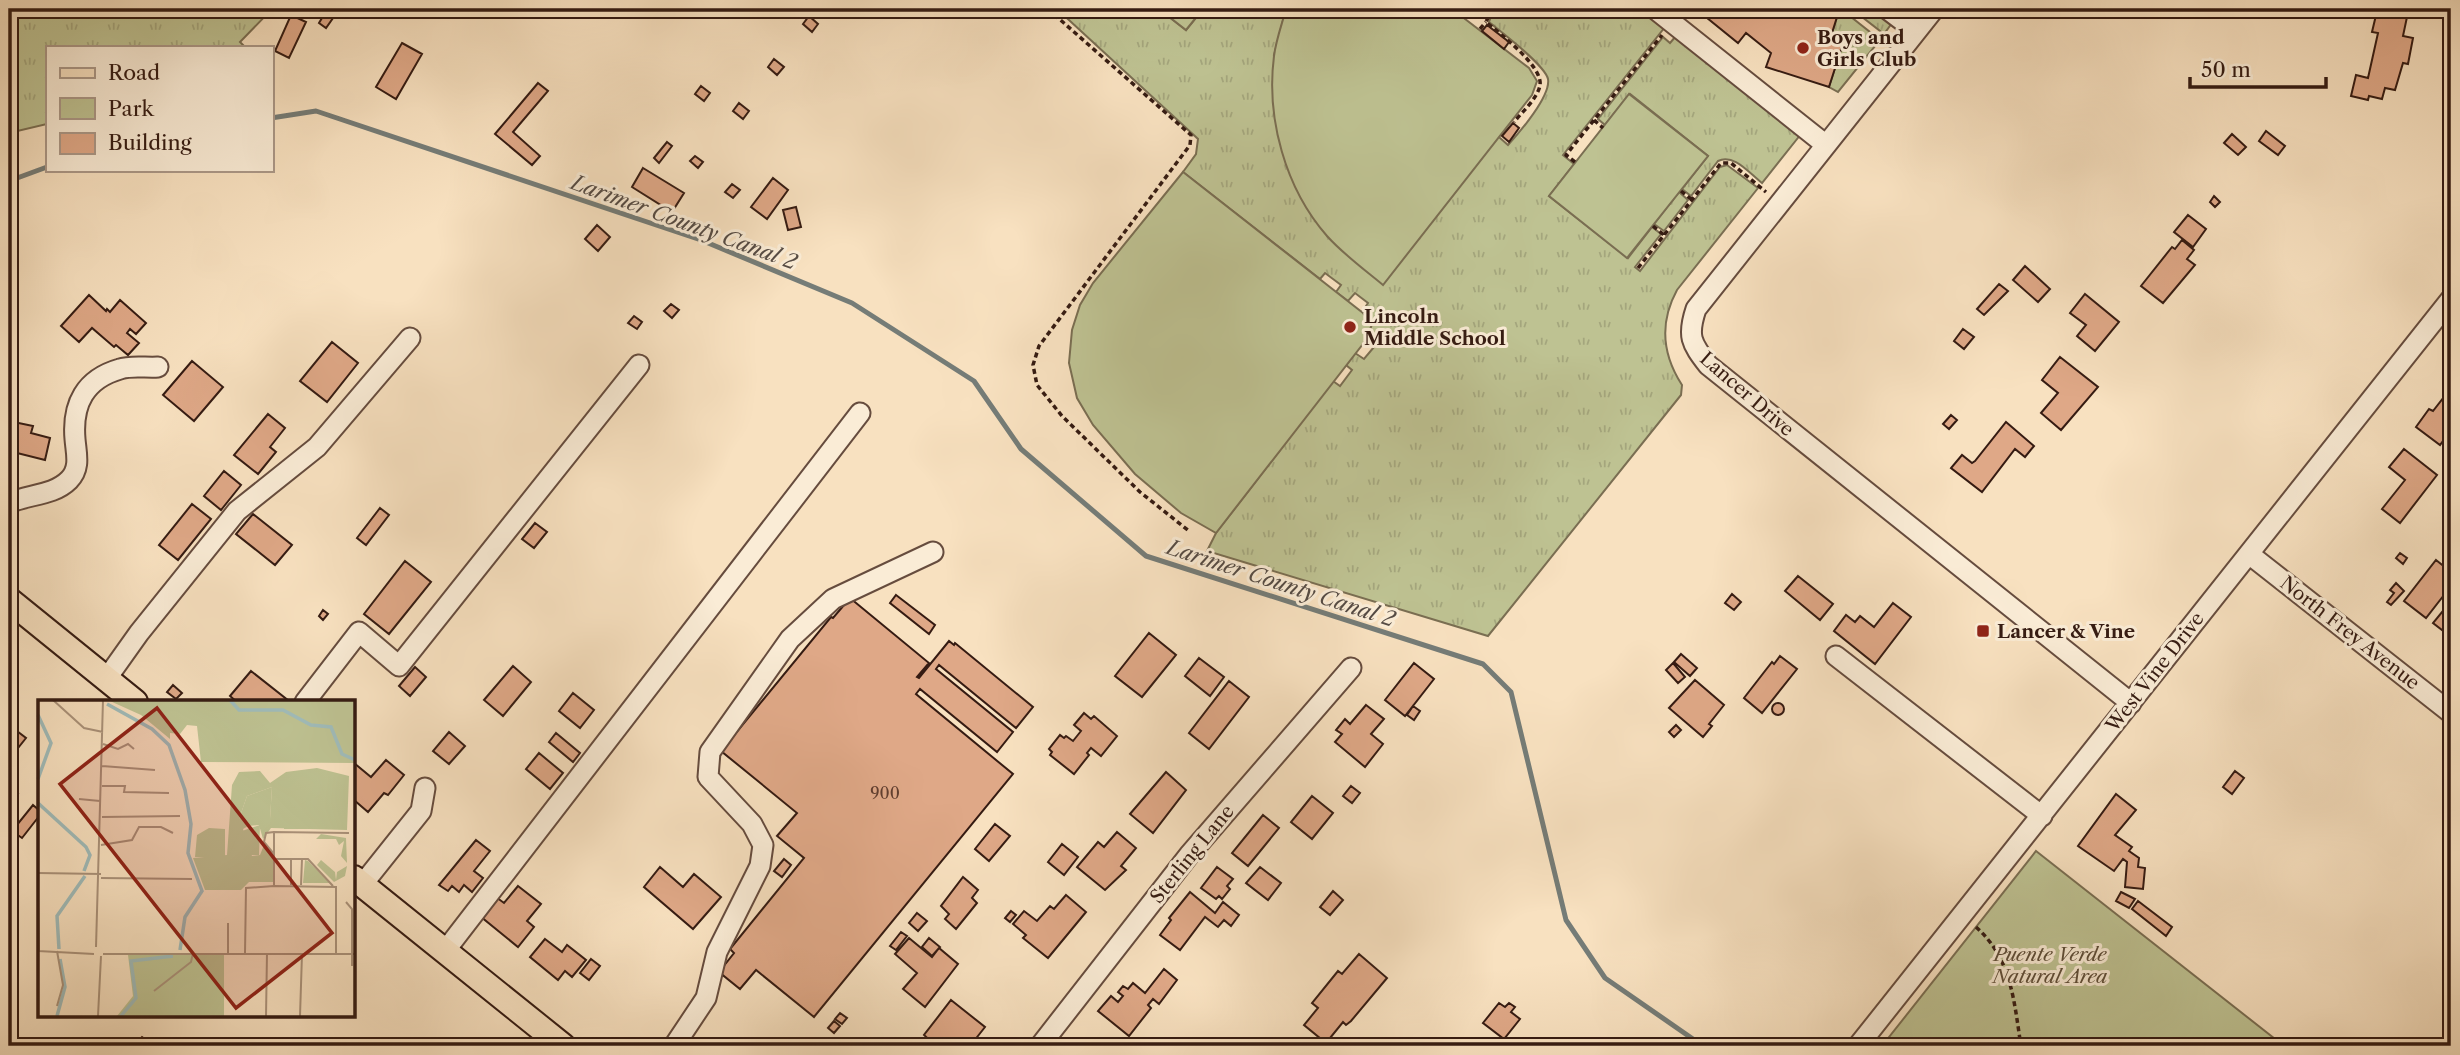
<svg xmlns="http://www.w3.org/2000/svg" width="2460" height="1055" font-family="'Libre Caslon Text',serif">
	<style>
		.grass { fill: url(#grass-tufts); stroke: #7a6e52; stroke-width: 2 }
		.green { fill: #bec292; stroke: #7a6e52; stroke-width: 2 }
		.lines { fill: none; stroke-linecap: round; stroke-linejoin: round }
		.stream { stroke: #757c77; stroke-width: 5 }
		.building { fill: #dfa887; stroke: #351b12; stroke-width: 2 }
		.minor-casing { stroke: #664c3e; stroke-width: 23 }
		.major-casing { stroke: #351b12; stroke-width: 28 }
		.path { stroke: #351b12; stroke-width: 3.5; stroke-dasharray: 5 3.5; stroke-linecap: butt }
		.minor { stroke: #faecd6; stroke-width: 19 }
		.major { stroke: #f8e1c0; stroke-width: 24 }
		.poi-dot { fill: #8f2418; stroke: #faecd6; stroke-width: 2.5 }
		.labels { text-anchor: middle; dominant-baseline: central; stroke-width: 6; stroke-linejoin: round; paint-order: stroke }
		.number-label { font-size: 16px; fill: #603e2f }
		.poi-label { font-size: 19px; font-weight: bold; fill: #351b12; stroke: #faecd6; text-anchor: start }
		.street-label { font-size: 19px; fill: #351b12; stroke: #faecd6 }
		.park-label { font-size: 19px; font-style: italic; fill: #5e4d38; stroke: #faecd6 }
		.water-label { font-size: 21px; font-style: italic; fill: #554b44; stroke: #faecd6 }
		.inset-river { fill: none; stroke: #a0bcba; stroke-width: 3.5 }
		.inset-road { fill: none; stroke: #aa927a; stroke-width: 2 }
		.view { fill: #8f2418; fill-opacity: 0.15; stroke: #8f2418; stroke-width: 3.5 }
		.inset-edge { fill: none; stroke: #351b12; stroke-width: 3.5 }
	</style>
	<defs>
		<pattern id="grass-tufts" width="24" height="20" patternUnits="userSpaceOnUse" patternTransform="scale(1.75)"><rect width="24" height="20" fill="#bec292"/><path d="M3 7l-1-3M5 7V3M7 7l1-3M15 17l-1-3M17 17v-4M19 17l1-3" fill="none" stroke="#a4a67d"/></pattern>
	</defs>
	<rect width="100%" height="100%" fill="#f8e1c0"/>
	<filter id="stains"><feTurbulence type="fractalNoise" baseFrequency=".00286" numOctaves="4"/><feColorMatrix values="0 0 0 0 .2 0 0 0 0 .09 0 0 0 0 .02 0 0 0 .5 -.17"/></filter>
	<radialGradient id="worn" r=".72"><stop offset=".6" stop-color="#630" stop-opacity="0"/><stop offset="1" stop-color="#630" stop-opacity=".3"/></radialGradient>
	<path class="grass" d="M9,9H272L240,42L245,47H47V124L9,133Z
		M1057,9H1159L1186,30L1203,9H1286L1274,55L1499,137L1508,145C1519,133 1551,96 1548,79C1545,65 1501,32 1489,22L1494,9H1642L1665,27L1563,155L1574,164L1549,196L1628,258L1652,227L1661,234L1635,267L1640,271L1720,167L1727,165L1758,188L1677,290C1659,323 1662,354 1682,385L1681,395L1488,636L1207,551L1216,533L1333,381L1340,386L1352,370L1346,365L1355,353L1364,359L1374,347L1366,340L1372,324L1362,312L1368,303L1355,293L1348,301L1336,292L1341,285L1325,273L1320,279L1183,172L1196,154L1198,139Z
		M1821,9H1841L1880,40L1838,92L1829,87L1845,37L1832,33L1837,17L1820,12Z
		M1860,9H1874L1892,23L1884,34L1857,13Z
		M1676,36L1801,134L1762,183C1750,174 1734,153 1718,161L1691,196L1682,189L1708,156L1630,94L1605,125L1598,119L1663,37L1670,43Z
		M1679,192L1688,200L1664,231L1654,224Z"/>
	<path class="green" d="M1159,9H1203L1186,30Z
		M1286,9H1452L1529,68L1537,81L1532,95L1383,285C1365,270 1343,254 1327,236C1285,188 1266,118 1274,56C1276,40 1282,24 1286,9Z
		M1629,94L1708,156L1627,258L1549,196Z
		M1183,172L1363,313L1372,324L1366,340L1216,533L1181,513L1135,474L1093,425L1077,398L1069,363L1072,330L1080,305L1093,283Z
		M2036,851L2284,1046H1882Z"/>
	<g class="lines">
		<path class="stream" d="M271,118L316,111L701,240L852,303L974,381L1021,449L1146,556L1483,664L1511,692L1566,920L1605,978L1703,1046
			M9,181L47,167"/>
	</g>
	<path class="building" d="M1696,9H1821L1820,12L1837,17L1832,33L1845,37L1829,87L1766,67L1771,53L1746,33L1738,43Z
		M2377,11L2407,17L2403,36L2413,38L2408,64L2403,63L2395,90L2385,88L2382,99L2369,96L2368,100L2351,96L2356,75L2368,78L2378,33L2372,32Z
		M325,13L333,18L326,28L319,23Z
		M291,15L306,22L289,58L275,51Z
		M809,16L818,24L812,32L803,24Z
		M1487,25L1509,42L1504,49L1482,31Z
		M402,43L422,54L396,99L376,87Z
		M774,59L784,67L777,75L768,67Z
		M538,83L548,91L513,132L540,156L532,165L495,134Z
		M701,86L710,93L704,101L695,94Z
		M739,103L749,111L743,119L733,111Z
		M1513,123L1519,128L1509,142L1502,136Z
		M2266,131L2285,146L2278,155L2259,141Z
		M2232,134L2246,147L2238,155L2224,143Z
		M667,142L672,146L659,163L654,158Z
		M695,156L703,162L698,168L690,161Z
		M643,168L684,193L672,212L632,187Z
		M773,178L788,190L767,219L751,207Z
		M732,184L740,190L733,198L725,192Z
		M2214,196L2220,202L2215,207L2210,202Z
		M796,207L801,227L788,230L783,210Z
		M2188,215L2206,229L2193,247L2174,232Z
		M597,225L610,237L598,251L585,239Z
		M2182,240L2194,250L2187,259L2195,265L2163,303L2141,286L2172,247L2175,249Z
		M2025,266L2050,289L2038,302L2013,280Z
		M1999,284L2008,291L1984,315L1977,309Z
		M2085,294L2119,322L2095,351L2077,336L2086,325L2070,313Z
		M89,295L106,311L107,309L110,312L120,300L146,323L136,334L130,329L127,333L139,343L128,355L116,345L114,347L92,328L79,342L61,326Z
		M671,304L679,310L672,318L664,311Z
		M634,316L642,322L637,329L628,323Z
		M1963,329L1974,337L1964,349L1954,341Z
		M332,342L358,363L327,402L300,381Z
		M2060,357L2098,387L2061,430L2041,413L2058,393L2042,380Z
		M192,361L223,387L194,421L163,395Z
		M2451,388V430L2440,445L2416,427L2429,409L2433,411Z
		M268,414L285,428L270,447L276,452L258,474L234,455Z
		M1951,415L1957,420L1949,429L1943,424Z
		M9,421L33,426L31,433L50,438L45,460L9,451Z
		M2006,422L2034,446L2025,457L2015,449L1982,492L1951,468L1962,455L1972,463L1975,461Z
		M2404,449L2437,475L2400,523L2382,509L2405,480L2389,467Z
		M224,471L241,485L221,510L204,496Z
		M192,504L211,519L178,560L159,545Z
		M380,508L389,515L366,545L357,538Z
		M253,514L292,545L275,565L236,534Z
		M535,523L547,532L534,548L522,539Z
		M2400,553L2407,558L2403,564L2396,558Z
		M2436,560L2451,572V586L2426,618L2404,601Z
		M405,561L431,582L389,634L364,614Z
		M1798,576L1833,604L1820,620L1785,591Z
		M2396,583L2404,591L2391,605L2387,602L2394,593L2390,590Z
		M1732,594L1741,602L1734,610L1725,603Z
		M896,595L935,625L929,634L890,603Z
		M850,598L929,663L917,677L919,678L949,641L954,645L955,643L1033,707L1016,728L939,665L936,669L1013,732L997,752L920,689L916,694L1013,774L814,1017L756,970L740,989L719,972L734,953L730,949L804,858L777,836L797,813L721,751L831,617L833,618Z
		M2451,601V637L2433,623Z
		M1893,603L1911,617L1875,664L1834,631L1846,615L1855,622L1860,616L1874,627Z
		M323,610L328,614L323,620L319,616Z
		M1149,633L1176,655L1142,697L1115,676Z
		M1681,654L1697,668L1690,676L1674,662Z
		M1780,656L1797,669L1762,713L1744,698L1772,662L1774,664Z
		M1199,658L1224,677L1210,696L1185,676Z
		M1414,663L1434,679L1405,716L1385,700Z
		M1673,663L1685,677L1678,683L1666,670Z
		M513,666L531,682L503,716L484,700Z
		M415,667L426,677L410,696L399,686Z
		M251,671L289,701V702H237L230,696Z
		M1695,680L1724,705L1709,724L1712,726L1703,737L1669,708Z
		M1229,681L1249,697L1209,749L1189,733Z
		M173,685L182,693L176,699L167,692Z
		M573,693L594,710L580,728L559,711Z
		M1772 709a6 6 0 1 1 12 0a6 6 0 1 1-12 0Z
		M1366,705L1384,719L1371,734L1383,744L1365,767L1335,742L1342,734L1336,730L1345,719L1350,724Z
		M1413,706L1420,711L1414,720L1407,715Z
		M1084,713L1091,719L1094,716L1117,736L1101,756L1091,748L1087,753L1089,755L1074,774L1050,755L1052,752L1049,749L1060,735L1064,738L1066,736L1073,741L1081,731L1074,725Z
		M1676,725L1681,730L1674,737L1669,732Z
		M13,728L26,738L10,758L9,734Z
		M449,732L465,746L449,764L433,751Z
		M556,733L580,753L573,762L549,742Z
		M539,753L563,773L550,789L526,769Z
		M386,760L404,775L388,795L384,793L368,812L354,800V763L371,777Z
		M2235,771L2244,778L2232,794L2223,787Z
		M1166,772L1186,790L1153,833L1130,814Z
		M1351,786L1360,793L1352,803L1343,796Z
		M9,787L18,794L9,806Z
		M2116,794L2136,810L2115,835L2132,847L2129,851L2139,858L2138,867L2145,868L2143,889L2125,887L2127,862L2123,859L2114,871L2078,846Z
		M1312,796L1333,813L1312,839L1291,822Z
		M33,805L40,811V815L22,838L12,831Z
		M1263,815L1279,828L1248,866L1232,853Z
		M995,824L1010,836L989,861L975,849Z
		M1117,832L1136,848L1121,866L1126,870L1105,890L1077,867L1098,842L1104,847Z
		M476,840L490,851L474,871L483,878L472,892L464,885L459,892L452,886L448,891L439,885Z
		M1062,844L1078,857L1064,875L1048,862Z
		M784,859L791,865L782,877L774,871Z
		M660,867L683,887L694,874L721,897L693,929L644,887Z
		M1217,867L1233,879L1227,886L1230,889L1222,899L1219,896L1216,899L1201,888Z
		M1260,867L1281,883L1268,900L1246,883Z
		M963,877L978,890L972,898L977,903L956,929L945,919L949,914L941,906Z
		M518,886L541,904L527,921L534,927L518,947L480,916L496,897L504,903Z
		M1333,891L1343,900L1330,915L1320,907Z
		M1190,892L1215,913L1223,902L1239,915L1231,926L1224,920L1218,927L1205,917L1180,950L1160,935L1171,920L1169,918Z
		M2121,892L2135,899L2129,908L2116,901Z
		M1066,895L1086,912L1048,958L1023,938L1026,935L1013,924L1024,911L1037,921L1050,906L1054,909Z
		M2138,901L2172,927L2166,936L2132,909Z
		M1011,911L1016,915L1010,922L1005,918Z
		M917,913L927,921L918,931L909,923Z
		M901,932L907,936L896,950L890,946Z
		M909,938L932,957L939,948L958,964L925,1007L903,989L917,973L895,954Z
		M929,938L940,947L932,956L922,947Z
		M545,939L562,952L567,945L586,960L572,977L565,971L558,980L530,957Z
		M1359,954L1387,978L1351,1021L1346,1025L1343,1022L1326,1043L1304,1025L1318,1008L1312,1003L1338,971L1342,974Z
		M591,959L600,966L589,980L580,973Z
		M1164,969L1177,980L1159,1004L1153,999L1148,1005L1151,1008L1129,1036L1098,1011L1111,996L1118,1002L1123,996L1118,992L1123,986L1128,989L1133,983L1145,993Z
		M951,1000L985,1027L970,1046H936L924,1035Z
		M1499,1003L1505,1007L1509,1003L1515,1007L1511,1012L1520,1019L1504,1039L1483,1023Z
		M840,1013L847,1018L842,1024L835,1019Z
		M834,1021L840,1026L834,1033L828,1028Z
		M142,1037L154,1046H134Z
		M1100,1039L1110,1046H1095Z"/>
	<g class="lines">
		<defs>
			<path id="minor" d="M1655,9L1826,145
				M1887,9L1916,31
				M1934,9L1696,309C1687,336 1691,343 1708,365L2131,703
				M9,503C28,494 53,496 69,480C81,468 76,453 75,439C72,404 85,379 120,369C131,365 147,368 158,367
				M2249,554L2451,713
				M1836,656L2042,816
				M107,678L139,633L237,511L317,447L410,338
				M305,702L359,632L399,666L639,365
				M362,885L421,811L425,788
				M445,951L860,413
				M674,1046L706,998L717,952L760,866L763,845L752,824L708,777L710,752L790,639L833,599L933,552
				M1040,1046L1189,855L1351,668
				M1858,1046L2451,299"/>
			<path id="major" d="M9,600L135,702
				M354,878L563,1046"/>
		</defs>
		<use href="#minor" class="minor-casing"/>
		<use href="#major" class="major-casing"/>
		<path class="path" d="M1048,9L1191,135L1190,145L1039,346L1033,365L1037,385L1062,416L1140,492L1189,531
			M1492,9L1486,22C1499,33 1543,66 1540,85C1538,98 1522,112 1514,122
			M1480,29L1486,22
			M1594,120L1603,128
			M1575,162L1566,155L1662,35
			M1681,191L1691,199
			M1653,226L1664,235
			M1638,268L1721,163H1731L1766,192
			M1976,927C2012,959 2014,1002 2021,1046"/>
		<use href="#minor" class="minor"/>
		<use href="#major" class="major"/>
	</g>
	<g class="poi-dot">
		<circle cx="1803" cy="48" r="7"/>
		<circle cx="1350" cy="327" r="7"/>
		<rect x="1976" y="624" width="14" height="14" rx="3.5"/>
	</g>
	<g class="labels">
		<g class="number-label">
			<text x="885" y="793">900</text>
		</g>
		<g class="poi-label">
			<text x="1817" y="37">Boys and<tspan x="1817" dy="22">Girls Club</tspan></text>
			<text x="1364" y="316">Lincoln<tspan x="1364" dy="22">Middle School</tspan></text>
			<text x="1997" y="631">Lancer &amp; Vine</text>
		</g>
		<g class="street-label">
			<text transform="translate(1747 394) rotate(41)">Lancer Drive</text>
			<text transform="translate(2350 633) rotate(38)">North Frey Avenue</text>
			<text transform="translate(2155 672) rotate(-52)">West Vine Drive</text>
			<text transform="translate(1192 854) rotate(-51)">Sterling Lane</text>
		</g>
		<g class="park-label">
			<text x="2050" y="954">Puente Verde<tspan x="2050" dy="22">Natural Area</tspan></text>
		</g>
		<g class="water-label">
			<text transform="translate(684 222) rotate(20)">Larimer County Canal 2</text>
			<text transform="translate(1281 583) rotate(18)">Larimer County Canal 2</text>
		</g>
	</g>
	<g transform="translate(38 700)">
		<rect width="317" height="317" fill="#f8e1c0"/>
		<path d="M317,0V63L163,62L159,26L149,25L142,34L132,33V39L103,15L72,1ZM279,68L311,76L309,130L233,128L225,139L221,125L210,126L205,129L214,156L222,155L226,145L235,155V182H211L203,190H167L155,158L189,155L194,85L201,72L222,71L232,83L248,72ZM234,87L232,119H201L209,96ZM283,134L308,138L309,163L303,156L306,141L301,145L298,139H278ZM267,160L270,161L292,183H265ZM283,160L297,172L298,180L299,172L309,166L307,176L296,182L279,165Z" fill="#bec292" fill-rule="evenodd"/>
		<path d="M281,80L286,94L254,108L249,94ZM234,87L232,119H201L209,96ZM246,111H278V129H246ZM222,125L221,155H191L201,132ZM171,128L187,129V157H157L159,135ZM90,255H186V316H79L95,296Z" fill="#bec292"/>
		<path class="inset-river" d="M192,0L201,10H245L273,25L293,27L304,54L317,60M69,4L114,29L131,45L147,90L153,124L150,153L164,191L147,217L142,250M0,15L13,43L0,79M0,103L48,147L52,155L46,171M21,249L19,216L47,176M19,316L27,287L22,259M83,316L98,298L93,261L135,256"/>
		<path class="inset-road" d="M15,0L46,28L65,32M65,44L80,49L90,44L96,49M64,66L117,70M64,86H87L86,92L131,93M41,99L62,101M64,117L142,116M236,132L228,133L226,142L236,154M63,145L94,140L101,127H123L135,133M236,159H270L295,186M0,173L63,174M63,178L154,179M236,185V132L311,133M253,185V159M263,185L264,159M0,202L1,251M308,202L314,209V266M190,223V253M58,247L65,0M0,251L56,254M207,253L208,188L236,186L298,187V254M65,254H317M116,291L153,262L155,253M19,306L25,285L19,251M60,316L63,256M228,316L229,253M262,316L264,254"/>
		<path class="view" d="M119,8L294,233L198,308L22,84Z"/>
		<rect width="317" height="317" class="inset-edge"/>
	</g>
	<rect width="2460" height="1055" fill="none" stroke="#f8e1c0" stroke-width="35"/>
	<rect x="10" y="10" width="2439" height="1034" fill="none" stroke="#351b12" stroke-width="3.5"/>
	<rect x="18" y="18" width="2425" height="1020" fill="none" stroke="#351b12" stroke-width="2"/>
	<rect x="46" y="46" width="228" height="126" fill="#faecd6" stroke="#ab9888" stroke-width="2"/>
	<rect x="60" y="68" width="35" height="10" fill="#f8e1c0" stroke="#ab9888" stroke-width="2"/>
	<text x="108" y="80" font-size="21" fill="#351b12">Road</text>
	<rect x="60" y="98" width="35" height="21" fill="#bec292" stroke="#ab9888" stroke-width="2"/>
	<text x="108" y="116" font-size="21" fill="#351b12">Park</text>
	<rect x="60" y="133" width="35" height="21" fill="#dfa887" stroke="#ab9888" stroke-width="2"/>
	<text x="108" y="150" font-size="21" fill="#351b12">Building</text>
	<path d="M2190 77v10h136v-10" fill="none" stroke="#351b12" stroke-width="3.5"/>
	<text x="2201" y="77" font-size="21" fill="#351b12" stroke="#faecd6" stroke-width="5" paint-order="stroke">50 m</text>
	<rect width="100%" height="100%" filter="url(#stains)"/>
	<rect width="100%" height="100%" fill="url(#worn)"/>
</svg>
